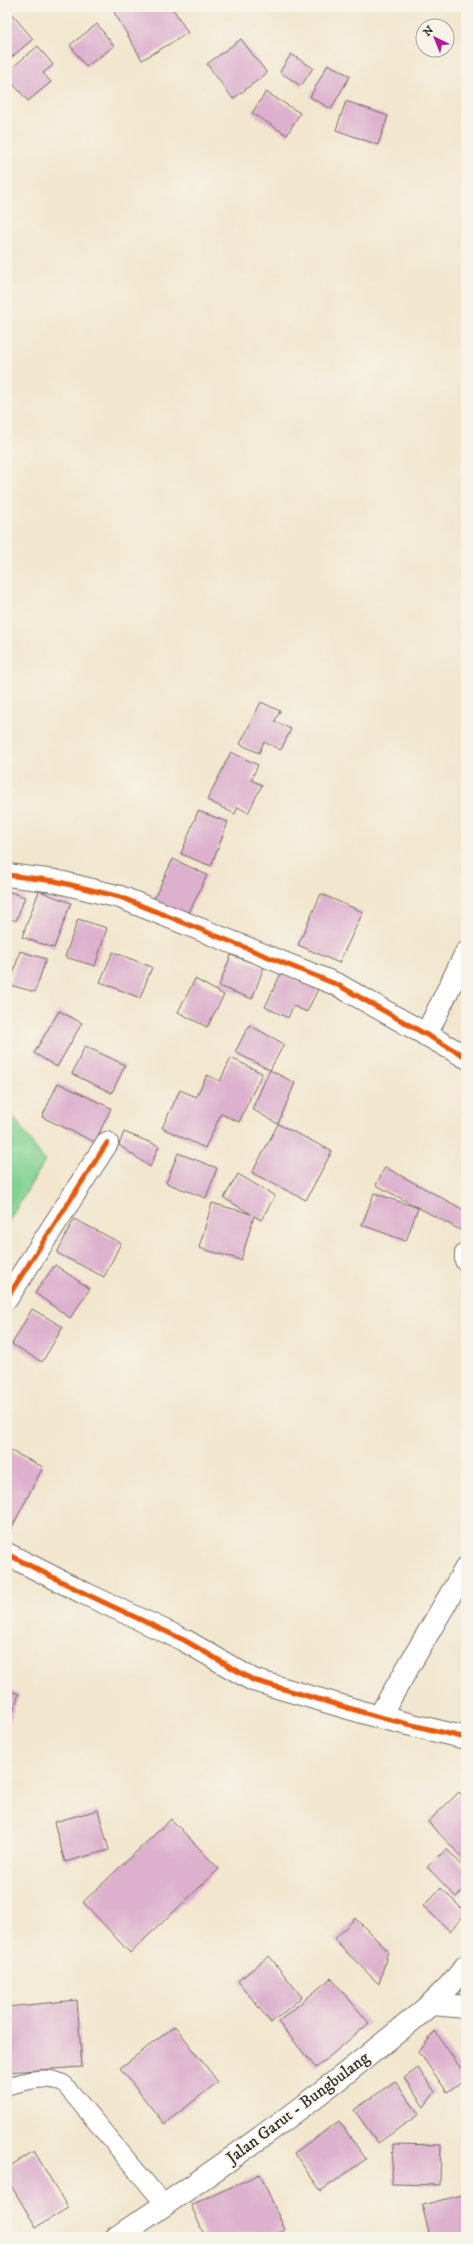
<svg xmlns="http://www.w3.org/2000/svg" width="473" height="2244" font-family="'IM FELL DW Pica',serif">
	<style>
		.green { fill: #81d191; stroke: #567e5e }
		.building { fill: #ddb1ce }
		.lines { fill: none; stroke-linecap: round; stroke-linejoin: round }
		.service-casing { stroke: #716c64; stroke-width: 19 }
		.minor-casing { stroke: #716c64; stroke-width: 24 }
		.primary-casing { stroke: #716c64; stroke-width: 24 }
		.service { stroke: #fff; stroke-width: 17 }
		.minor { stroke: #fff; stroke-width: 22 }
		.primary { stroke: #fff; stroke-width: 22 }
		.cycleway-casing { stroke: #f7f3e8; stroke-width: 8 }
		.cycleway { stroke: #e8590c; stroke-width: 5 }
		.labels { text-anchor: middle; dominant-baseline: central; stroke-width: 3.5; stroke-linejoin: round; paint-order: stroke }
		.street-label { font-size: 17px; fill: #2b2b2b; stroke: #f7f3e8 }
	</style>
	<rect width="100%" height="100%" fill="#f7f3e8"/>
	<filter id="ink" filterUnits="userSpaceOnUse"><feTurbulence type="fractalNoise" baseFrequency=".025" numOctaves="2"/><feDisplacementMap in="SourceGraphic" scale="8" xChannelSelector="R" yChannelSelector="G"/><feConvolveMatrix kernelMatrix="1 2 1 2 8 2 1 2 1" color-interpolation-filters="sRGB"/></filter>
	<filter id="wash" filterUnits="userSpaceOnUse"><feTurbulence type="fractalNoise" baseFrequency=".012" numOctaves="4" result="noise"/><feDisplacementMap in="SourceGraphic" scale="16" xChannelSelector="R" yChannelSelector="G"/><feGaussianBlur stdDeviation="0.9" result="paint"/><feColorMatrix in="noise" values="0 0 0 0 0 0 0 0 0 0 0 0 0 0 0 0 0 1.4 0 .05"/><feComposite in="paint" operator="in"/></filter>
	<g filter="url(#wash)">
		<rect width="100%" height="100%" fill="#f2e6ce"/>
		<path class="green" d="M7,1108L45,1161L7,1224Z"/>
		<g id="blocks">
			<path class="building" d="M123,7H172L188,33L142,60L114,12Z
				M10,12L33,39L7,61V14Z
				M97,24L114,46L86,67L70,45Z
				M241,39L267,73L233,99L207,64Z
				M38,46L53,65L43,73L51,82L28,101L7,77V72Z
				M291,54L313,68L301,86L280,72Z
				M328,64L350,76L331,109L310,97Z
				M266,92L300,113L287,135L252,113Z
				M346,101L388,116L378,145L336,130Z
				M261,702L280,711L275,721L291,729L281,750L264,742L259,753L240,744Z
				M231,752L258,765L251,780L262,785L248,813L238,807L235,814L207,800Z
				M198,811L228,822L211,866L181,854Z
				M173,859L207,875L185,921L151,905Z
				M7,891L25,897L16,921L7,917Z
				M39,891L71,903L54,948L22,937Z
				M321,894L363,912L339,963L298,945Z
				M78,919L107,928L95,966L65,957Z
				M20,951L46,959L35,992L10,985Z
				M113,952L152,967L140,998L100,982Z
				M231,955L264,967L252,999L219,986Z
				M281,973L318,989L307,1012L293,1006L288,1018L265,1007Z
				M195,979L224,995L207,1027L178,1012Z
				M59,1011L82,1023L57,1067L34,1053Z
				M249,1025L284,1044L270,1070L295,1083L278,1124L252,1109L270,1070L235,1052Z
				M85,1046L125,1065L112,1093L72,1074Z
				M231,1058L262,1073L239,1122L221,1114L205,1148L162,1128L180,1090L196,1097L207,1075L220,1081Z
				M58,1083L111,1108L95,1142L42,1117Z
				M278,1124L332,1151L306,1200L252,1173Z
				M124,1132L159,1146L150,1167L119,1145Z
				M178,1153L217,1168L206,1198L166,1183Z
				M385,1167L466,1211V1219L460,1230L376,1185Z
				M238,1174L275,1196L261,1220L254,1216L241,1260L199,1248L212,1203L251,1214L224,1198Z
				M374,1193L418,1208L406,1241L362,1225Z
				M74,1219L121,1243L104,1277L57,1253Z
				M55,1265L90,1289L70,1318L35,1293Z
				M32,1309L63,1327L42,1362L12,1344Z
				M11,1451L43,1467L10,1531L7,1529V1459Z
				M7,1690L19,1694L7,1728Z
				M459,1792L466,1799V1861L428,1822Z
				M98,1810L109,1850L65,1862L54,1822Z
				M171,1819L219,1869L130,1953L83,1902Z
				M447,1849L466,1870V1888L456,1897L427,1867Z
				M441,1888L466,1913L450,1931L423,1906Z
				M355,1918L388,1951L379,1984L334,1940Z
				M269,1956L302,1997L271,2023L238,1981Z
				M331,1978L369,2023L316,2068L278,2022Z
				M77,2000L82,2067L7,2072V2007Z
				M175,2026L218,2082L164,2124L120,2068Z
				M435,2031L466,2076V2079L447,2092L419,2052Z
				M418,2068L435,2092L424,2107L404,2078Z
				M395,2081L419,2114L378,2143L354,2110Z
				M339,2121L366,2159L321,2191L294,2153Z
				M393,2144L441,2145L440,2185L392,2184Z
				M34,2151L68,2208L36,2227L7,2179V2168Z
				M260,2174L285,2230L270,2237H205L191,2205Z
				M466,2194V2237H430L422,2205Z"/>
		</g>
	</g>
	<g filter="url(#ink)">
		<use href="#blocks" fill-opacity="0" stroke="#716c64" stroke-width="1"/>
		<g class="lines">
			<defs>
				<path id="service" d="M7,2086C25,2082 48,2073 65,2085L165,2205"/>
				<path id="minor" d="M7,875L55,881L120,897L338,985L466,1057
					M426,1035L466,953
					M466,1254V1260
					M7,1298L107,1143
					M7,1554L86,1594L184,1640L253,1680L379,1717L466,1738
					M379,1717L466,1568
					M432,2004L466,2007"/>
				<path id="primary" d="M117,2237C204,2179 289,2119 370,2054C404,2026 440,2001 466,1966"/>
			</defs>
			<use href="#service" class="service-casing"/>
			<use href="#minor" class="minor-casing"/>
			<use href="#primary" class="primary-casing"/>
			<use href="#service" class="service"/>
			<use href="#minor" class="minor"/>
			<use href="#primary" class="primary"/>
			<defs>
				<path id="cycleway" d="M7,875L55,881L120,897L338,985L466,1057
					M7,1298L107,1143
					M7,1554L86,1594L184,1640L253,1680L379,1717L466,1738"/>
			</defs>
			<use href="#cycleway" class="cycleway-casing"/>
			<use href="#cycleway" class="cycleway"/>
		</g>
	</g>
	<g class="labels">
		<g class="street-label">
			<text transform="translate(298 2108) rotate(-37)">Jalan Garut - Bungbulang</text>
		</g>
	</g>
	<rect width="473" height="2244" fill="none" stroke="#f7f3e8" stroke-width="24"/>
	<g transform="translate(435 38) rotate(317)"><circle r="19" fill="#f7f3e8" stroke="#a5a39c"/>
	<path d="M0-3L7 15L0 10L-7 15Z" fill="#b5179e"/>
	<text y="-6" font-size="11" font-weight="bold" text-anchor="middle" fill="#2b2b2b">N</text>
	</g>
</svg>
